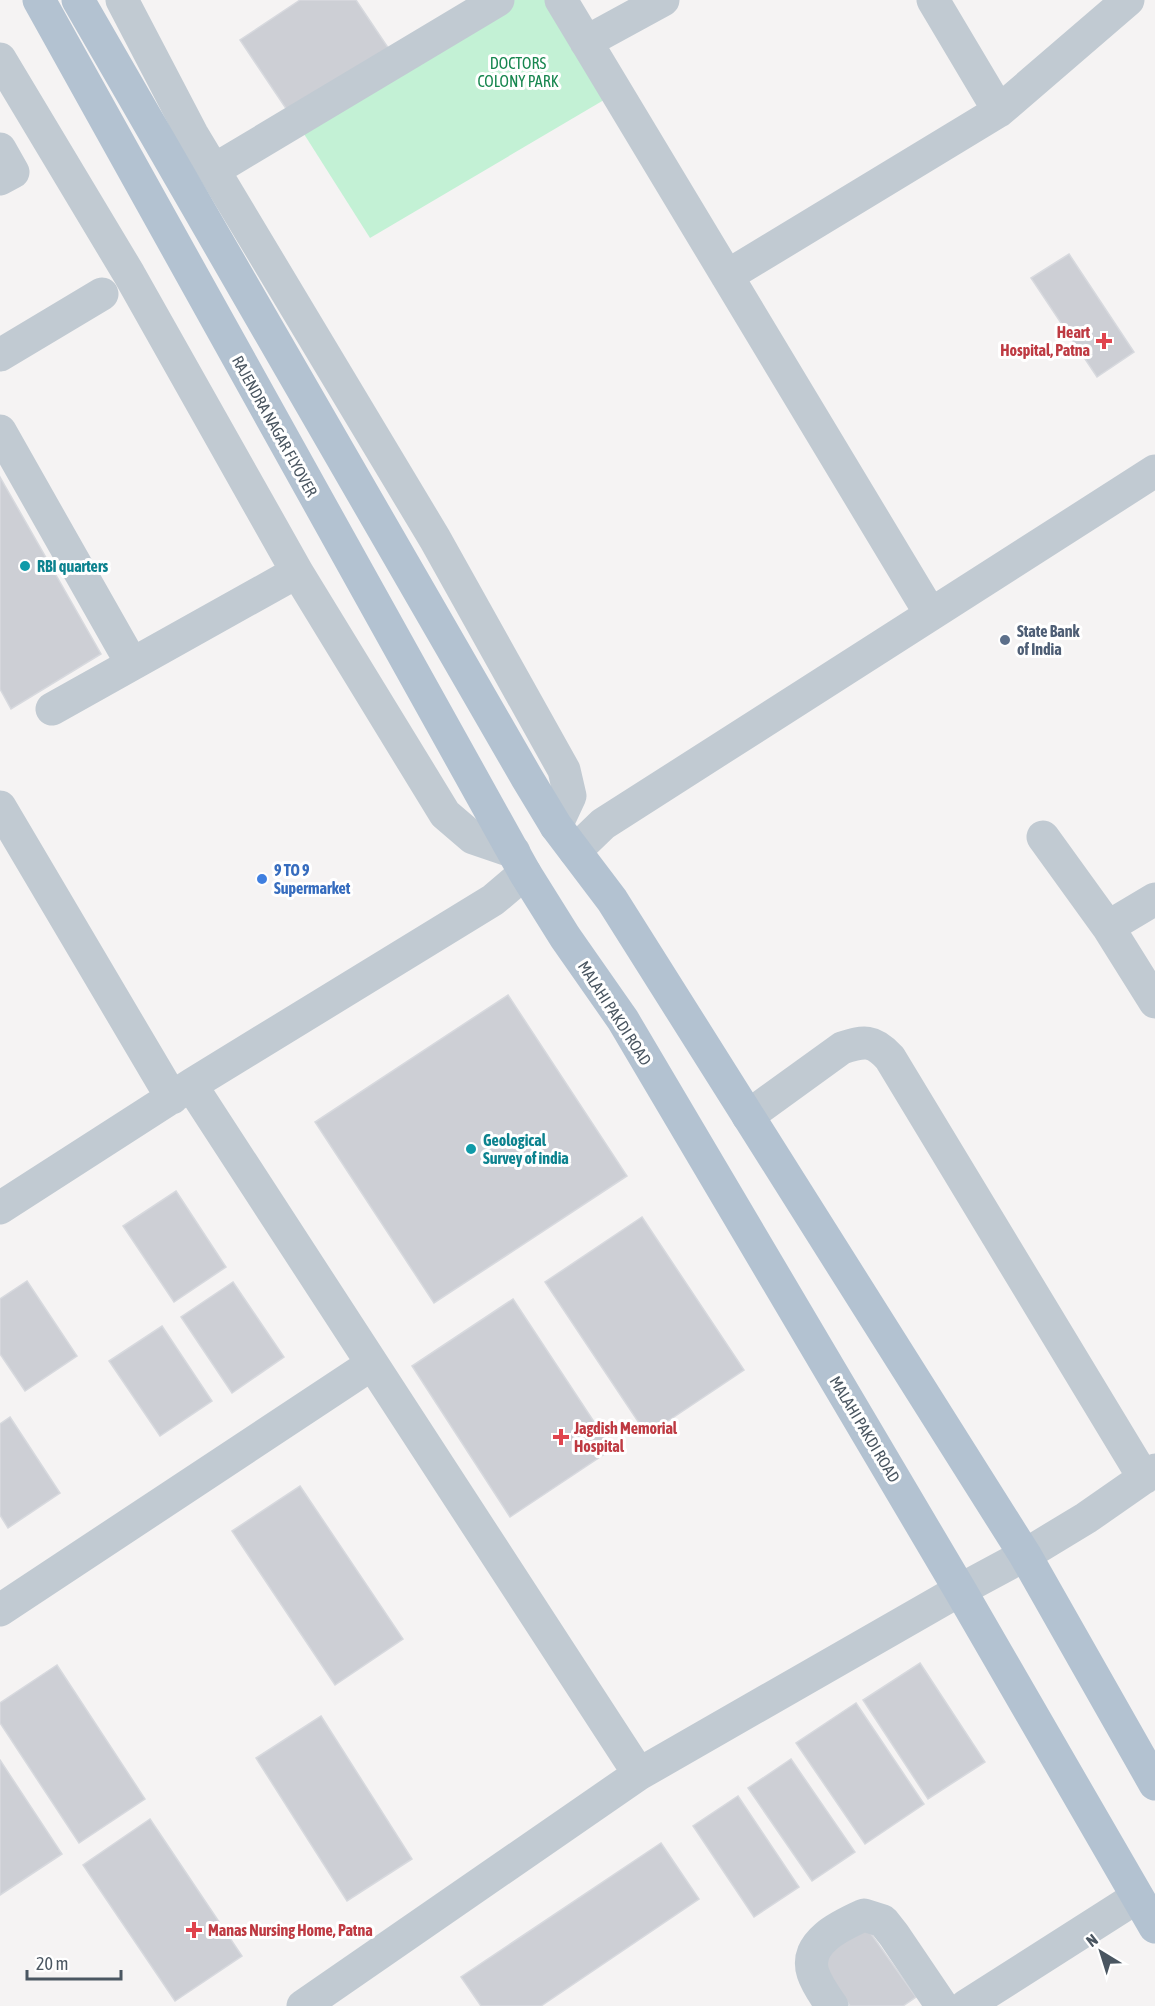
<svg xmlns="http://www.w3.org/2000/svg" width="1155" height="2006" font-family="'Asap Condensed',sans-serif">
	<style>
		.green { fill: #c3f1d5 }
		.building { fill: #cdcfd5; stroke: #d7d9de; stroke-width: 1.5 }
		.lines { fill: none; stroke-linecap: round; stroke-linejoin: round }
		.minor { stroke: #c1cad2; stroke-width: 33 }
		.major { stroke: #b3c2d1; stroke-width: 33 }
		.health-dot { fill: #e0444e; stroke: #fff; stroke-width: 2 }
		.culture-dot { fill: #0f9aa8; stroke: #fff; stroke-width: 2 }
		.service-dot { fill: #5c6f8a; stroke: #fff; stroke-width: 2 }
		.shop-dot { fill: #3f7fe0; stroke: #fff; stroke-width: 2 }
		.labels { text-anchor: middle; dominant-baseline: central; stroke-width: 6; stroke-linejoin: round; paint-order: stroke }
		.park-label { font-size: 16px; fill: #17864f; stroke: #fff }
		.health-label { font-size: 16px; font-weight: bold; fill: #be3a42; stroke: #fff; text-anchor: start }
		.street-label { font-size: 16px; fill: #4a5661; stroke: #fff }
		.culture-label { font-size: 16px; font-weight: bold; fill: #0d838f; stroke: #fff; text-anchor: start }
		.service-label { font-size: 16px; font-weight: bold; fill: #4e5e75; stroke: #fff; text-anchor: start }
		.shop-label { font-size: 16px; font-weight: bold; fill: #366cbe; stroke: #fff; text-anchor: start }
	</style>
	<rect width="100%" height="100%" fill="#f5f3f3"/>
	<path class="green" d="M503,0H559L609,97L370,238L304,134Z"/>
	<path class="building" d="M300,0H356L391,52L293,119L240,40Z
		M1069,254L1134,352L1097,377L1031,278Z
		M0,477L101,654L11,709L0,689Z
		M508,995L627,1176L434,1303L315,1122Z
		M176,1191L226,1267L174,1302L123,1226Z
		M642,1217L744,1370L647,1435L545,1282Z
		M27,1281L77,1356L25,1391L0,1354V1299Z
		M233,1282L284,1357L232,1393L181,1317Z
		M513,1299L612,1449L510,1517L412,1366Z
		M162,1326L212,1401L160,1436L109,1361Z
		M10,1417L60,1493L8,1528L0,1515V1424Z
		M300,1486L403,1639L335,1685L232,1531Z
		M920,1663L985,1762L928,1799L863,1700Z
		M57,1665L145,1799L79,1843L0,1723V1703Z
		M856,1703L924,1804L865,1844L796,1743Z
		M321,1716L412,1859L347,1901L256,1758Z
		M791,1759L855,1852L812,1881L748,1788Z
		M0,1760L62,1854L0,1895Z
		M738,1796L799,1887L754,1917L693,1826Z
		M150,1819L242,1956L175,2001L83,1865Z
		M661,1843L699,1899L541,2006H481L461,1977Z
		M864,1924L916,1997L903,2006H850L816,1958Z"/>
	<g class="lines">
		<path class="minor" d="M122,0L192,134L435,539L564,770L570,796L556,826
			M561,0L930,613
			M933,0L999,111L1128,0
			M586,42L663,0
			M0,59L129,274L297,572L445,814L473,838L514,852
			M0,149L13,172L0,179
			M214,170L498,0
			M727,276L999,111
			M0,355L102,294
			M0,431L132,664
			M52,709L297,572
			M0,807L172,1098
			M1043,837L1108,927L1155,899
			M575,851L603,824L1155,471
			M1108,927L1155,1002
			M191,1085L639,1774
			M748,1116L842,1048C864,1041 873,1039 890,1058L1144,1478
			M0,1208L191,1085L493,900L525,873
			M0,1610L372,1364
			M303,2006L639,1774L960,1590L1025,1555L1086,1518L1155,1470
			M832,2006C825,1996 817,1985 813,1973C803,1942 842,1925 864,1915L883,1921L894,1935L942,2006
			M966,2006L1137,1897"/>
		<path class="major" d="M39,0L525,873L565,937L623,1020L960,1590L1155,1927
			M78,0L527,778L556,826L612,900L1025,1555L1155,1784"/>
	</g>
	<g class="health-dot">
		<path d="M1101 332h6v6h6v6h-6v6h-6v-6h-6v-6h6z"/>
		<path d="M558 1428h6v6h6v6h-6v6h-6v-6h-6v-6h6z"/>
		<path d="M191 1921h6v6h6v6h-6v6h-6v-6h-6v-6h6z"/>
	</g>
	<g class="culture-dot">
		<circle cx="25" cy="566" r="6"/>
		<circle cx="471" cy="1149" r="6"/>
	</g>
	<circle class="service-dot" cx="1005" cy="640" r="6"/>
	<circle class="shop-dot" cx="262" cy="879" r="6"/>
	<g class="labels">
		<g class="park-label">
			<text x="518" y="63">DOCTORS<tspan x="518" dy="18">COLONY PARK</tspan></text>
		</g>
		<g class="health-label">
			<text x="1090" y="332" text-anchor="end">Heart<tspan x="1090" dy="18">Hospital, Patna</tspan></text>
			<text x="574" y="1428">Jagdish Memorial<tspan x="574" dy="18">Hospital</tspan></text>
			<text x="208" y="1930">Manas Nursing Home, Patna</text>
		</g>
		<g class="street-label">
			<text transform="translate(275 426) rotate(61)">RAJENDRA NAGAR FLYOVER</text>
			<text transform="translate(615 1013) rotate(57)">MALAHI PAKDI ROAD</text>
			<text transform="translate(865 1429) rotate(59)">MALAHI PAKDI ROAD</text>
		</g>
		<g class="culture-label">
			<text x="37" y="566">RBI quarters</text>
			<text x="483" y="1140">Geological<tspan x="483" dy="18">Survey of india</tspan></text>
		</g>
		<g class="service-label">
			<text x="1017" y="631">State Bank<tspan x="1017" dy="18">of India</tspan></text>
		</g>
		<g class="shop-label">
			<text x="274" y="870">9 TO 9<tspan x="274" dy="18">Supermarket</tspan></text>
		</g>
	</g>
	<g transform="translate(1101 1952) rotate(322)" stroke="#ffffff" stroke-width="4.5" paint-order="stroke">
	<path d="M0-4.5L10 22L0 15L-10 22Z" fill="#4a5661"/>
	<text y="-9" font-size="16" font-weight="bold" text-anchor="middle" fill="#4a5661">N</text>
	</g>
	<path d="M27 1970v9h94v-9" fill="none" stroke="#4a5661" stroke-width="3"/>
	<text x="36" y="1970" font-size="18" fill="#4a5661" stroke="#ffffff" stroke-width="4.5" paint-order="stroke">20 m</text>
</svg>
